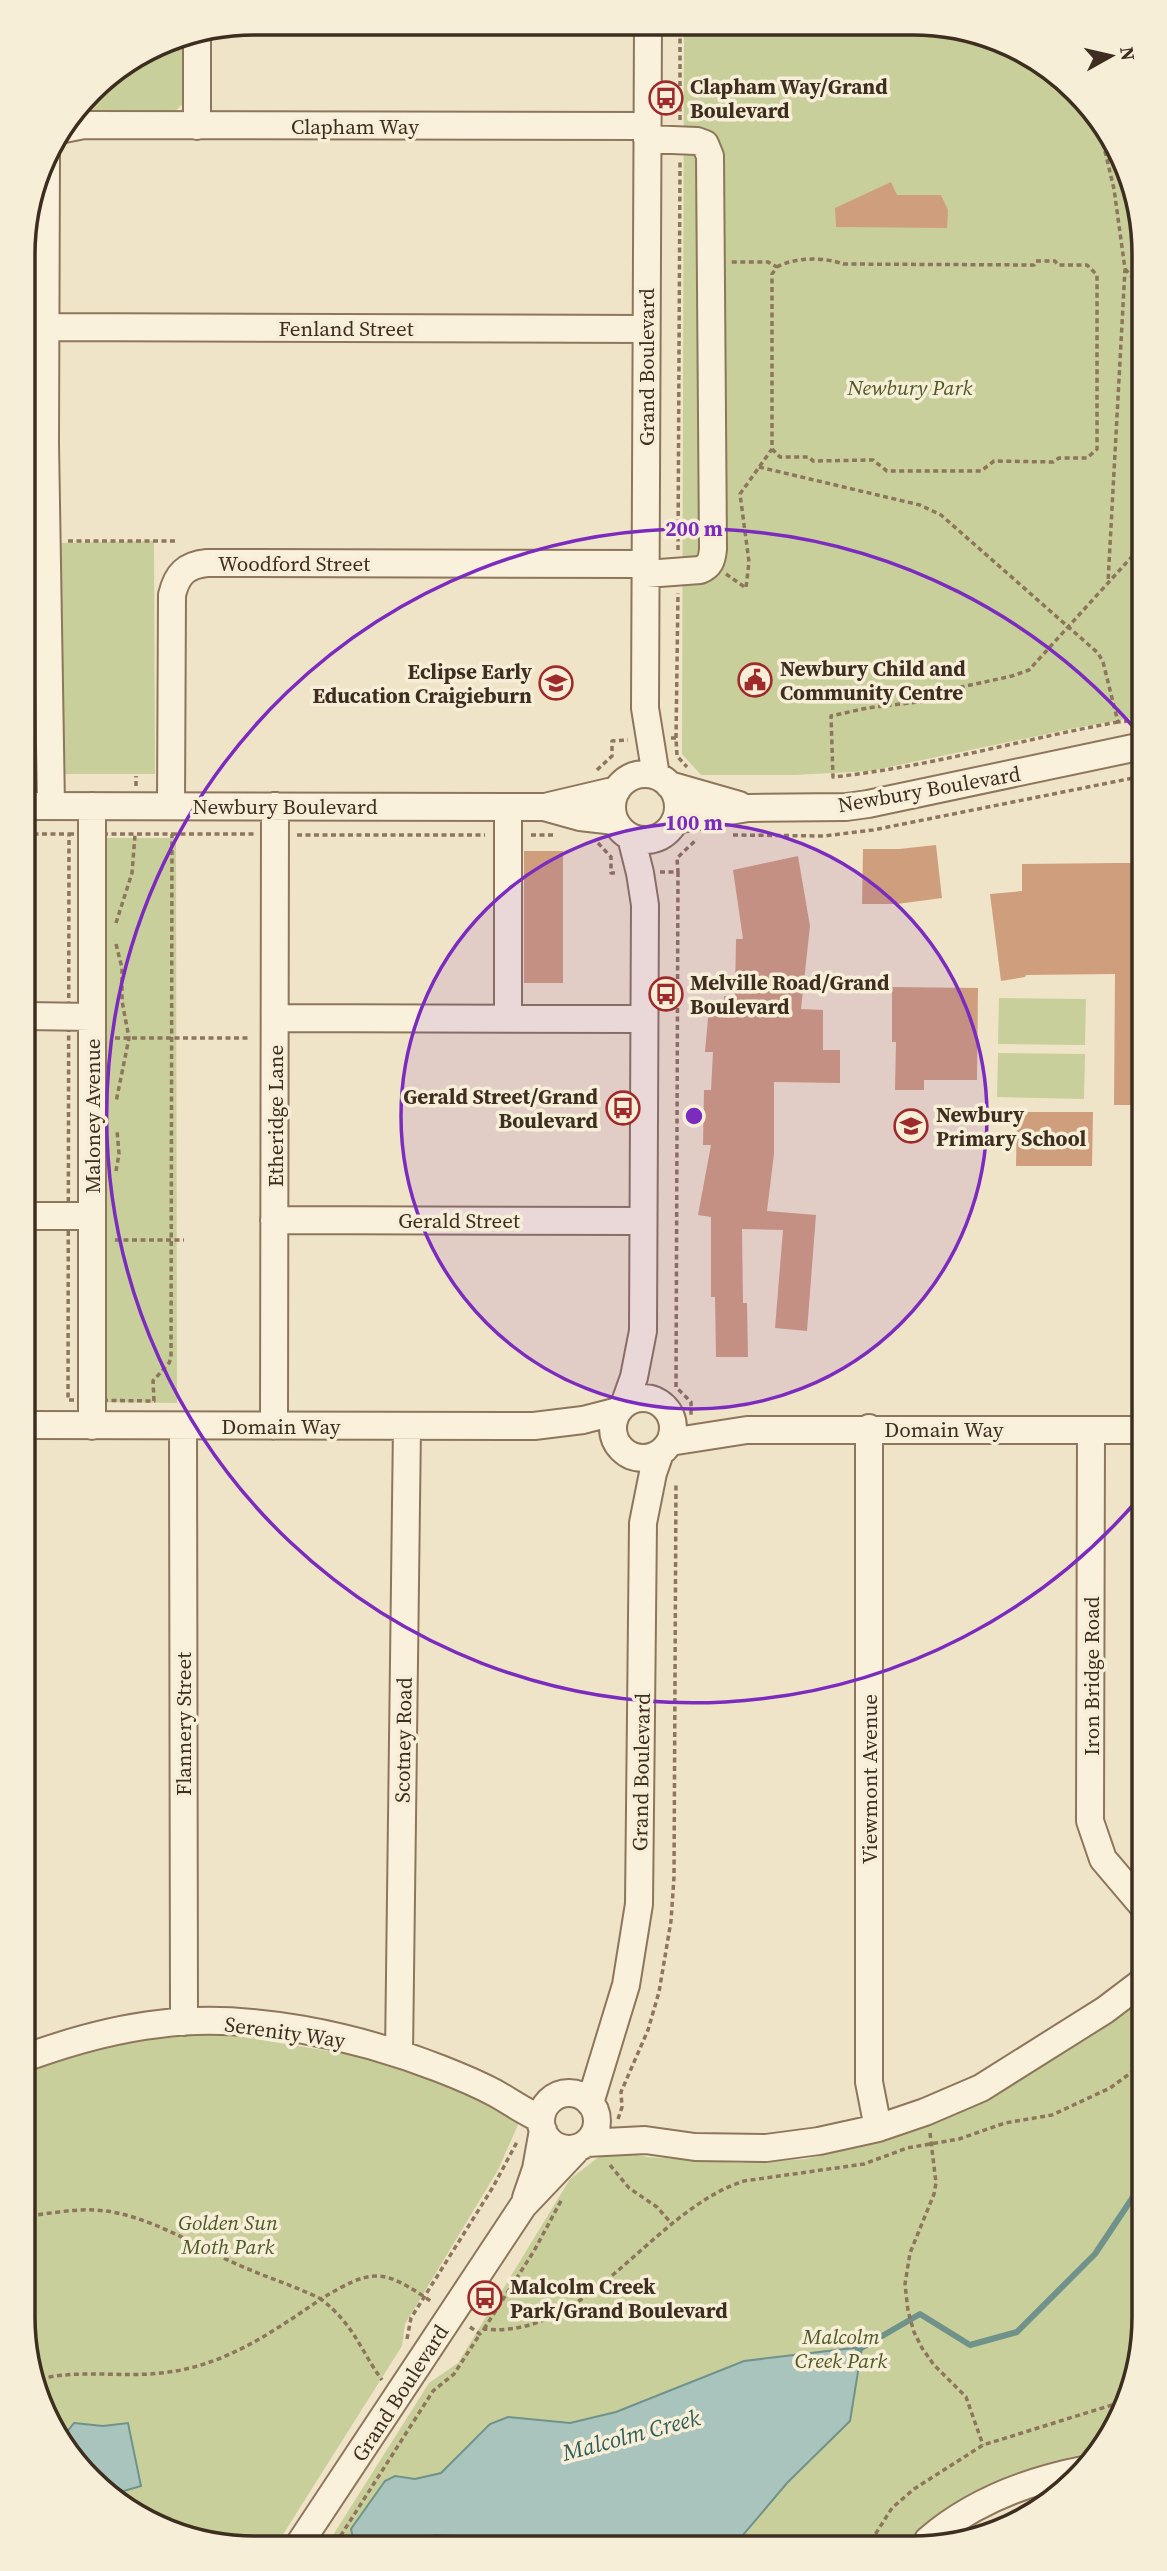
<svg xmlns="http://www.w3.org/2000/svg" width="1167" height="2571" font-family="'Source Serif 4',serif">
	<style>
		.green { fill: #c9cf9b }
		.water { fill: #a9c4bc; stroke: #6f938a; stroke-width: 2 }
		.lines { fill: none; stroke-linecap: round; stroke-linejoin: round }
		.stream { stroke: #6f938a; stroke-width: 6 }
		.building { fill: #cf9f7d }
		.minor-casing { stroke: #8d765c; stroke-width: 30 }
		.path { stroke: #8d765c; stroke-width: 3.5; stroke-dasharray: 5 3.5; stroke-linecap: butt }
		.minor { stroke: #faf1dc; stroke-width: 26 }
		.ring { fill: none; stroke: #7b2cbf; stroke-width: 3.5 }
		.labels { text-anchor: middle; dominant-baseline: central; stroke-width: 7; stroke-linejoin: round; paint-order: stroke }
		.poi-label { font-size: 21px; font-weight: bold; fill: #3d2e20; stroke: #f7eed8; text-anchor: start }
		.street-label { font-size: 21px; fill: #3d2e20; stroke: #f7eed8 }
		.park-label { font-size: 21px; font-style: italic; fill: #4d5a26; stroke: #f7eed8 }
		.water-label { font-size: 23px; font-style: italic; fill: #2f5d5a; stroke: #f7eed8 }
		.rim { fill: none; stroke: #3d2e20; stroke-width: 3.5 }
		.centre { fill: #7b2cbf; stroke: #f7eed8; stroke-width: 3.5 }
		.ring-label { font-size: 21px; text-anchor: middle; font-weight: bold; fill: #7b2cbf; stroke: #f7eed8; stroke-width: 7; stroke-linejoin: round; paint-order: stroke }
	</style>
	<rect width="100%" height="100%" fill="#f0e4c8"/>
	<path class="green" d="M684,25L957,27L1066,81L1113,138L1136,194L1138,717L1075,728L870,771L794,775H701L682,754Z
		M186,36L185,102L173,113L75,114L101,81L166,40Z
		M154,541L155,774H60L57,543Z
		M102,838H176L177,1403L100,1402Z
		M999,998L1086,999L1085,1045L998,1044Z
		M998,1053L1085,1054L1084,1099L997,1097Z
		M1143,1994L1144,2332L1127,2405L1100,2451C1031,2463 957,2490 907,2541L328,2543L429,2383L458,2363L570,2179L608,2150L648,2157L739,2163L806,2159L889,2138L954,2115L1007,2087Z
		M202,2035L238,2036L396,2062L521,2118L498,2170L405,2324L402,2346L277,2544H210L101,2490L62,2445L31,2377L30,2068L103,2045L147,2038Z"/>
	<path class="water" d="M862,2347L850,2421L787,2483L738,2541L622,2542L603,2538L528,2540L435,2535L405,2543H354L351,2529L385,2481L395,2476L415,2479L441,2473L490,2424L508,2417L570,2423L616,2412L744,2361Z
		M74,2423L103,2426L128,2423L141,2486L110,2495L101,2490L60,2441Z"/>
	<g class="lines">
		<path class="stream" d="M858,2350L920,2314L970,2345L1017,2332L1095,2254L1143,2182"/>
	</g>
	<path class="building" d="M891,182L897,195H941L948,210L947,228L836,227L835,208Z
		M936,845L942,898L897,904H862L863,849H899Z
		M524,851H563V983H524Z
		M798,856L810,926L801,1009L823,1010V1050H840V1083L774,1082V1154L767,1211L816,1215L807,1331L775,1328L783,1230L742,1229L743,1303H747L748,1357H716L715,1297H711V1217L698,1215L711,1145H703L704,1090H711L713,1052H705L709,1007L724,1008V996H735L736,939H743L733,870Z
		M1116,863H1139V1105H1114L1115,974L1026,975L1025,977L1001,981L990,894L1022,891V864Z
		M892,987L978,988L977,1080H924V1090H895L896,1042H892Z
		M1017,1112H1093L1092,1166H1016Z"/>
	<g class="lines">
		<defs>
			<path id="minor" d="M648,25L645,708L656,776
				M197,126V34
				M64,129L84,125L647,126
				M46,154L45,443L51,806
				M46,327L646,329
				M646,574L700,570C710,566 712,560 713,549L710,156L705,144L697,141L647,139
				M612 807a33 33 0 1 1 66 0a33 33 0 1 1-66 0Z
				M669,785L739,805
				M25,806L544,807L580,817L615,821
				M171,806L172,595C177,574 186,565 207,563L646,564
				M549,806L617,790
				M508,807V1018
				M675,820L748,808L846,807L868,804L1138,747
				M26,1016L92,1017
				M275,1018L644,1019
				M27,1216H92
				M274,1220L643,1221
				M613 1428a30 30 0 1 1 60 0a30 30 0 1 1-60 0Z
				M624,1405L634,1377L643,1331L645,905L640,873L631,837
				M27,1425L534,1426L583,1420L618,1411
				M92,1426V806
				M183,1426L184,2022
				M274,1426L275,806
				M869,1428V2082L878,2128
				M1091,1430L1090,1821L1103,1859L1142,1905
				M670,1442L747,1430H1141
				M399,2054L407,1426
				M30,2056C72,2041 114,2029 159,2024C249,2012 357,2036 441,2069C459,2076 478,2084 495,2093C511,2102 525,2112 541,2119
				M541 2121a28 28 0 1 1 56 0a28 28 0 1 1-56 0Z
				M590,2103L626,1985L639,1904L643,1523L653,1473L660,1453
				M586,2143L645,2140L695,2147L766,2148L819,2141L878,2128L925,2112L981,2088L1105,2010L1142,1982
				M526,2198L536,2169L543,2130
				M928,2540C971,2503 1028,2481 1083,2470
				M300,2543L523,2206L578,2148"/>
		</defs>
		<use href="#minor" class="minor-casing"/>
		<path class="path" d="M1097,118L1114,189L1125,269L1108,582
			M680,120V25
			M1107,161L1120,154
			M1125,269L1137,282
			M772,449L780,457H809L813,461L873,460L887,471H981L994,461L1053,462L1059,458H1087L1097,449V275L1087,265H1058L1055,261H1036L1034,265L843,264C825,257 794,257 777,267
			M759,467L920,505L941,515L1098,653L1103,662L1118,722L1138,720
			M68,541H175
			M678,550L680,162
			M726,574L746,588L749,562L740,494L772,449V274L777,267L768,262H731
			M1118,722C1023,739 929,767 833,777L831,716L867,708L926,701L943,691L1012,676L1029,670L1137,551
			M671,738H676L677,756L687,767
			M676,738L678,593
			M597,770L612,756V741L628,740
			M136,786V776
			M25,834H69
			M69,834H172L171,1358L169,1363L153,1381L154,1401L68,1400Z
			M172,834H254
			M297,835H485
			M531,835H555
			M733,835L824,836L873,830L1138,777
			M598,843L611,857V873H618
			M660,872H678L677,858L697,839
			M678,872L676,1387L691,1402V1418
			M116,923L132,873L135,835
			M116,944L122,968V1001L129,1038L116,1102
			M115,1038H251
			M116,1171L119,1154L117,1130
			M115,1240H184
			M618,2119L622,2107L621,2092L648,2030L659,1992L671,1921L674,1877L676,1482
			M930,2133L936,2183L934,2194L910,2253L905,2284L908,2311L914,2332L922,2348L934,2365L966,2397L983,2445
			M610,2165L629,2188L657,2207L671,2223
			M30,2216C51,2213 74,2209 95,2210C147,2213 195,2246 241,2266C268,2278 295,2286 321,2299C372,2268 383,2268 432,2302
			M470,2327L480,2334L484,2329C588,2340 651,2211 744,2181L864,2164L907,2148L959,2139L1005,2123L1052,2115L1110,2088L1143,2064
			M484,2329L534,2251L562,2199
			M407,2339L411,2318L493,2187L517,2142
			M32,2381C76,2368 118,2378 161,2373C223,2367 271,2333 321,2299C355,2326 359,2348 382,2380
			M871,2541L892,2508L914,2489L983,2445L1128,2400
			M336,2543L433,2391L454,2374L480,2334"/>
		<use href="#minor" class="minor"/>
	</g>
	<circle cx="694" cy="1116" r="293" fill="#7b2cbf" fill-opacity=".12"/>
	<g class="ring">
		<circle cx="694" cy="1116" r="293"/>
		<path d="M1140 1497A587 587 0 1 1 1137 731"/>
	</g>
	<defs>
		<symbol id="bus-ring" viewBox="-11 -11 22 22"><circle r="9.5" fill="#f7eed8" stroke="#9e2a2b" stroke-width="1.5"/><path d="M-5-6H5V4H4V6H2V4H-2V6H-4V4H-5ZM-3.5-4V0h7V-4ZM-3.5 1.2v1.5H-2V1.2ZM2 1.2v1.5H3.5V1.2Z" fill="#9e2a2b"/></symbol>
		<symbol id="civic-ring" viewBox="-11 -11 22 22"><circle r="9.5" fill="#f7eed8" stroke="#9e2a2b" stroke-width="1.5"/><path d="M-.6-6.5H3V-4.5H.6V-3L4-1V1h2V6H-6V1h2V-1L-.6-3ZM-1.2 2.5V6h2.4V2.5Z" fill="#9e2a2b"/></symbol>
		<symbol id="school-ring" viewBox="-11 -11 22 22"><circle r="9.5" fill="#f7eed8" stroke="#9e2a2b" stroke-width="1.5"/><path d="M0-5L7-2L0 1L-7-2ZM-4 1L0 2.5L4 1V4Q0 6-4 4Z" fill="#9e2a2b"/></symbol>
	</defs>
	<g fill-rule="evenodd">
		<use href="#bus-ring" x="647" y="79" width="38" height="38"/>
		<use href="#civic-ring" x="736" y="661" width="38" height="38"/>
		<use href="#school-ring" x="537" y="664" width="38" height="38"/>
		<use href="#bus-ring" x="647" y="975" width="38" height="38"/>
		<use href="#bus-ring" x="604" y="1089" width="38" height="38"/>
		<use href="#school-ring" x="892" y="1107" width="38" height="38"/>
		<use href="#bus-ring" x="466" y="2279" width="38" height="38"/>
	</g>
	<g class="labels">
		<g class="poi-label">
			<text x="690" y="86">Clapham Way/Grand<tspan x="690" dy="24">Boulevard</tspan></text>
			<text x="780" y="668">Newbury Child and<tspan x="780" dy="24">Community Centre</tspan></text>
			<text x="532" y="671" text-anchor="end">Eclipse Early<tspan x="532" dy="24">Education Craigieburn</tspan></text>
			<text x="690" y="982">Melville Road/Grand<tspan x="690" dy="24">Boulevard</tspan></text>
			<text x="598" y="1096" text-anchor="end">Gerald Street/Grand<tspan x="598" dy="24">Boulevard</tspan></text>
			<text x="936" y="1114">Newbury<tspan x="936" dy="24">Primary School</tspan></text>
			<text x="510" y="2286">Malcolm Creek<tspan x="510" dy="24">Park/Grand Boulevard</tspan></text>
		</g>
		<g class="street-label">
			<text x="355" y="126">Clapham Way</text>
			<text x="346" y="328">Fenland Street</text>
			<text transform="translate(646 367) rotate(-90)">Grand Boulevard</text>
			<text x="294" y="563">Woodford Street</text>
			<text transform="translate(929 789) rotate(-10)">Newbury Boulevard</text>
			<text x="285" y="806">Newbury Boulevard</text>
			<text transform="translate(92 1116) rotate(-90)">Maloney Avenue</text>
			<text transform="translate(275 1116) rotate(-90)">Etheridge Lane</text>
			<text x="459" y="1220">Gerald Street</text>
			<text x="281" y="1426">Domain Way</text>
			<text x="944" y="1429">Domain Way</text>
			<text transform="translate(1091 1676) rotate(-90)">Iron Bridge Road</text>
			<text transform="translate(183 1724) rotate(-90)">Flannery Street</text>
			<text transform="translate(403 1740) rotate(-89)">Scotney Road</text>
			<text transform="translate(641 1772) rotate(-89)">Grand Boulevard</text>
			<text transform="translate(869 1779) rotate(-90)">Viewmont Avenue</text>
			<text transform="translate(285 2032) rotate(8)">Serenity Way</text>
			<text transform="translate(400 2393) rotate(-57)">Grand Boulevard</text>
		</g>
		<g class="park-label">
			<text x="910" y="387">Newbury Park</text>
			<text x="228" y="2222">Golden Sun<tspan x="228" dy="24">Moth Park</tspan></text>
			<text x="841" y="2336">Malcolm<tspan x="841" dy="24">Creek Park</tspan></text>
		</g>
		<g class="water-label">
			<text transform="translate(631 2435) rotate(-15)">Malcolm Creek</text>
		</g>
	</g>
	<path d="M0 0H1167V2571H0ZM254 35H913A219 219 0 0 1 1132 254V2317A219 219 0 0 1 913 2536H254A219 219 0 0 1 35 2317V254A219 219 0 0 1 254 35Z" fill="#f7eed8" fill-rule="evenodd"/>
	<path class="rim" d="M254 35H913A219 219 0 0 1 1132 254V2317A219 219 0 0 1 913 2536H254A219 219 0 0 1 35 2317V254A219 219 0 0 1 254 35Z"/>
	<circle cx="694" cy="1116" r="10" class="centre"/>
	<g class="ring-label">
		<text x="694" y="536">200 m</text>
		<text x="694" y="830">100 m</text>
	</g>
	<g transform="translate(1111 56) rotate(82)" stroke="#f7eed8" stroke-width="5" paint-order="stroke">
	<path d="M0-5L12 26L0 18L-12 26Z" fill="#3d2e20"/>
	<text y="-10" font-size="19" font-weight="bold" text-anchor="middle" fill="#3d2e20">N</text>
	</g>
</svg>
